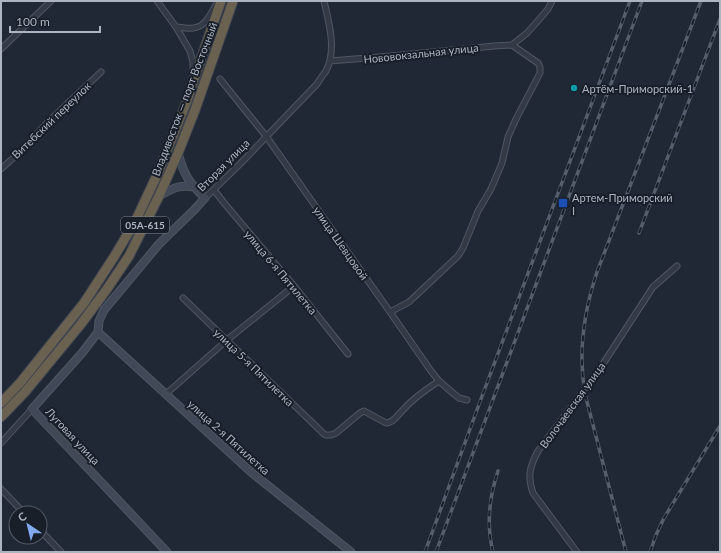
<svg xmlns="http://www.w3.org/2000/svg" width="721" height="553" font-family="Lato,sans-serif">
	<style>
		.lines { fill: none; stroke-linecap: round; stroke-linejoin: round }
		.street-casing { stroke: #505763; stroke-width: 7 }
		.secondary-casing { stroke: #505763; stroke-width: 9 }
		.highway-casing { stroke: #3d444f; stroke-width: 11 }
		.street { stroke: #333a45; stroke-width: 5 }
		.secondary { stroke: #414958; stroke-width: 7 }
		.highway { stroke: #6b6150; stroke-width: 9 }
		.rail-casing { stroke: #555e6c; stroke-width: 3.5 }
		.rail { stroke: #181f29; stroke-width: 2; stroke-dasharray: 6; stroke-linecap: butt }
		.culture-dot { fill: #0f9aa8; stroke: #181f29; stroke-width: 1.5 }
		.transit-dot { fill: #1a4fb4; stroke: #181f29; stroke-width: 1.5 }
		.labels { text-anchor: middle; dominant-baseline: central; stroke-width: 4; stroke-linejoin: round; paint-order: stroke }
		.shield { fill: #181f29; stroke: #808794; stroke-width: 1 }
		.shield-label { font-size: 10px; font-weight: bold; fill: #acb4c2 }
		.street-label { font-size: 11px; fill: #acb4c2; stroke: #181f29 }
		.poi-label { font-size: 11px; fill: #acb4c2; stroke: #181f29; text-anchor: start }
	</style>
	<rect width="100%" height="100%" fill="#1f2834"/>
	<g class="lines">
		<defs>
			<path id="street" d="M157,1L176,27L190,51L193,62V75
				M176,27C182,27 188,29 193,28C206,27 211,13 217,3
				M1,49L51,1
				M330,61L391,56L494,46L512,45L527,33L536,23L548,9L552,1
				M220,79L266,136L390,312L431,371L439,381L454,394L459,398L467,400
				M1,169L22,150L48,122L101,72
				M214,190L225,204L294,286L348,354
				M205,198L240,164L317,84C320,79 323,75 326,71C337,50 329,23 324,1
				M183,298L325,435H331L336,433L360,413L364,411L386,423C393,423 396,417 401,412C412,399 425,390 439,381
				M390,312L409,302L458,256L463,248L478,211L491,189L502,163L508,137L516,119L540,73V67L538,63L512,45
				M166,394L227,340L294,286
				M1,443L32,409
				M1,489L24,513
				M40,530L61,552
				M577,552L533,493C527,476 530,466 538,451L601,367L653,287L677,266"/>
			<path id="secondary" d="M159,196C172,189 179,184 194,187
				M98,332L251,472L351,552
				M98,332L82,353L32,409L167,552
				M98,332L99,321L104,310L159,244L194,210L205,198C189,183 184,175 178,153"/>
			<path id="highway" d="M1,403L20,383L84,303L114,257L136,220L157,175L187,101L193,82L221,1
				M1,417L25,392L81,324L107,289L129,256L159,196L178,153L195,110L233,1"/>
		</defs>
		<use href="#street" class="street-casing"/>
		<use href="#secondary" class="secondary-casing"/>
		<use href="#highway" class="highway-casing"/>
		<use href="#street" class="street"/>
		<use href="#secondary" class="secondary"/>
		<use href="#highway" class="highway"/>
		<defs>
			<path id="rail" d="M639,233L720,19
				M425,552L481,399L630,1
				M436,552L642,1
				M493,552C486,524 489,498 498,471
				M626,552L585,394C578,354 584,311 597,272L701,1
				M650,552L656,535L664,518L720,426"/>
		</defs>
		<use href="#rail" class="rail-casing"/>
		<use href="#rail" class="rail"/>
	</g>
	<circle class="culture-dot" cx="574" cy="88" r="4"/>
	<rect class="transit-dot" x="558" y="198" width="10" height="10" rx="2"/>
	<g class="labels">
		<rect class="shield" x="121" y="217" width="48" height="16" rx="3"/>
		<g class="shield-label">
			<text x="145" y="225">05А-615</text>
		</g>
		<g class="street-label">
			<text transform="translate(421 53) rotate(-6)">Нововокзальная улица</text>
			<text transform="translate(184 99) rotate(-69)">Владивосток — порт Восточный</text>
			<text transform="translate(51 120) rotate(-44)">Витебский переулок</text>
			<text transform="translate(223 165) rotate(-45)">Вторая улица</text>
			<text transform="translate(341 243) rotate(55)">улица Шевцовой</text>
			<text transform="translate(281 272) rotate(50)">улица 6-я Пятилетка</text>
			<text transform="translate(254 367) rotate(44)">улица 5-я Пятилетка</text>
			<text transform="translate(572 405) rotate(-54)">Волочаевская улица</text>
			<text transform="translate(73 436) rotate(47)">Луговая улица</text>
			<text transform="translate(229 437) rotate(42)">улица 2-я Пятилетка</text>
		</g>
		<g class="poi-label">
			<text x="582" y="88">Артём-Приморский-1</text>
			<text x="572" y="197">Артем-Приморский<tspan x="572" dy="13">I</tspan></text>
		</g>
	</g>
	<rect width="721" height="553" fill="none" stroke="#acb4c2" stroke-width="4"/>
	<g transform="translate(28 525) rotate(325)"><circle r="19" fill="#181f29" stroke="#535b66"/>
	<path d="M0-3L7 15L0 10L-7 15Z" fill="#81aaf3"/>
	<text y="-6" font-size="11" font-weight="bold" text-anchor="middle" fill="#acb4c2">С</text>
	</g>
	<path d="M10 26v6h90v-6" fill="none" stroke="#acb4c2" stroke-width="2"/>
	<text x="16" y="26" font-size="12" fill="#acb4c2" stroke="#181f29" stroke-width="3" paint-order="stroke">100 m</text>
</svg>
